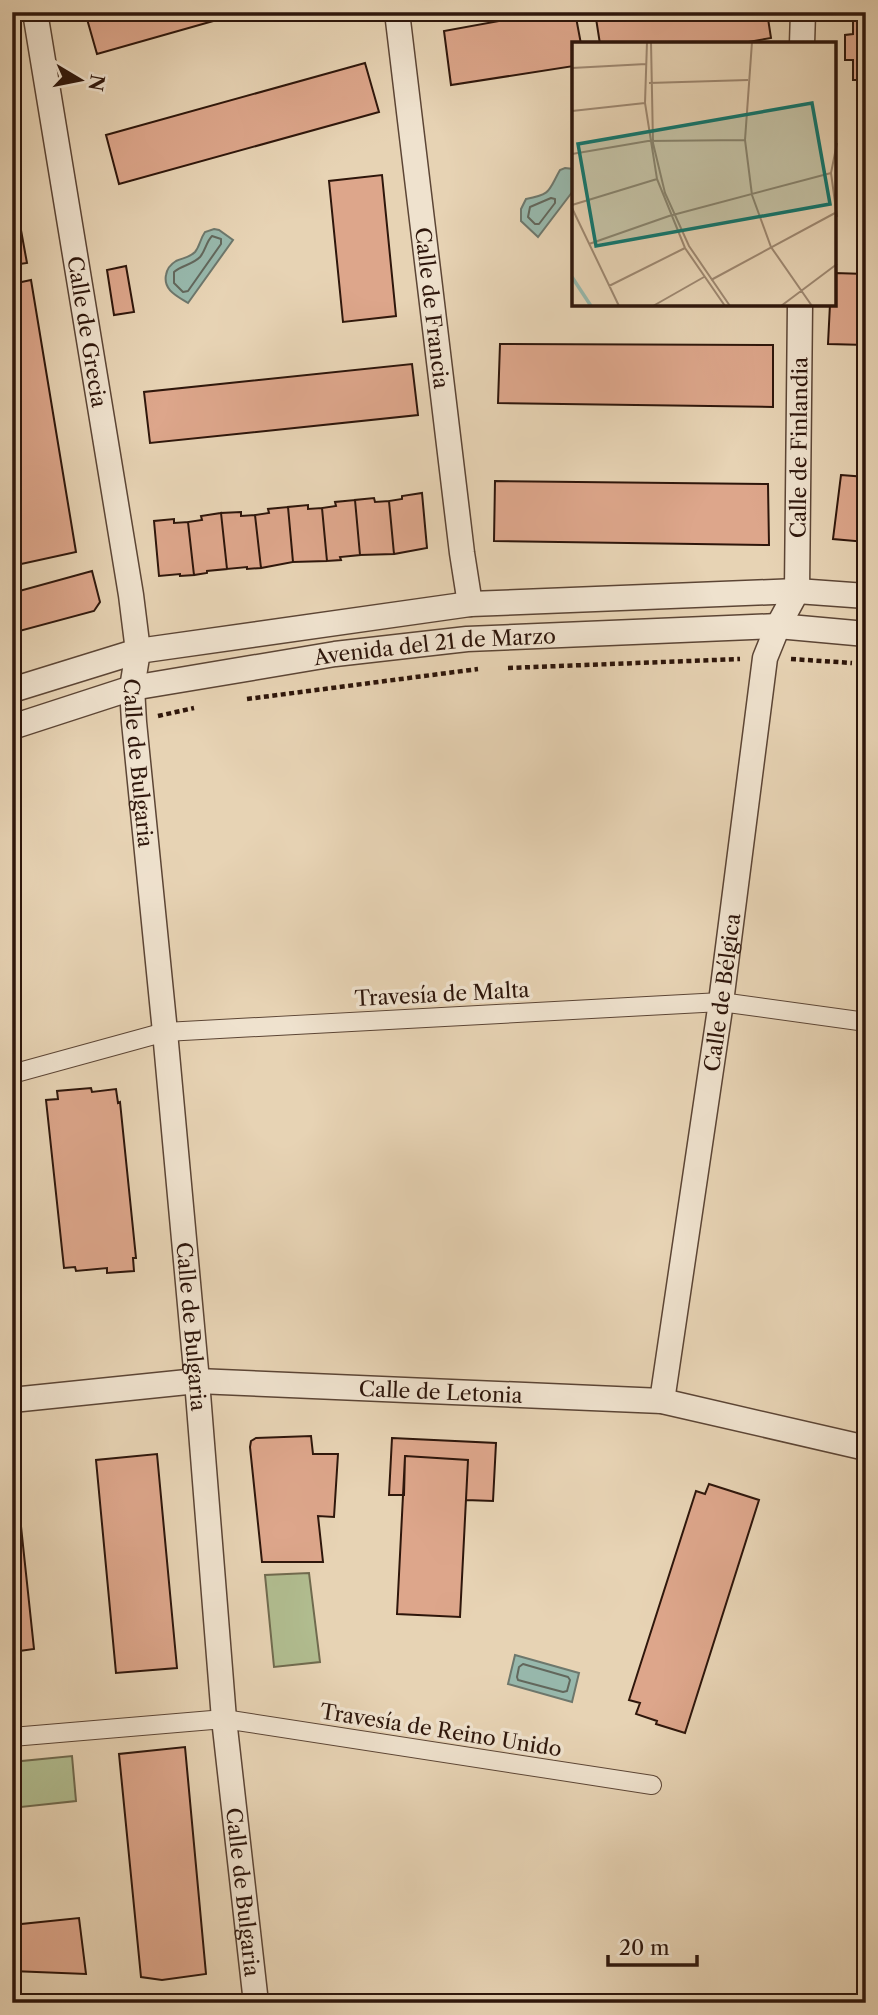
<svg xmlns="http://www.w3.org/2000/svg" width="878" height="2015" font-family="'Libre Caslon Text',serif">
	<style>
		.green { fill: #b1bd90; stroke: #706a4e; stroke-width: 2 }
		.water { fill: #97b8ac; stroke: #6d776c; stroke-width: 2 }
		.lines { fill: none; stroke-linecap: round; stroke-linejoin: round }
		.shore { stroke: #62675c; stroke-width: 2 }
		.building { fill: #dda68b; stroke: #2e160b; stroke-width: 2 }
		.pedestrian-casing { stroke: #5c4535; stroke-width: 20 }
		.minor-casing { stroke: #5c4535; stroke-width: 27 }
		.path { stroke: #2e160b; stroke-width: 4.5; stroke-dasharray: 5 3.5; stroke-linecap: butt }
		.pedestrian { stroke: #efe2ce; stroke-width: 18 }
		.minor { stroke: #efe2ce; stroke-width: 24 }
		.labels { text-anchor: middle; dominant-baseline: central; stroke-width: 7; stroke-linejoin: round; paint-order: stroke }
		.street-label { font-size: 21px; fill: #2e160b; stroke: #efe2ce }
		.inset-river { fill: none; stroke: #97b8ac; stroke-width: 3.5 }
		.inset-road { fill: none; stroke: #9d8770; stroke-width: 2 }
		.view { fill: #0f766e; fill-opacity: 0.15; stroke: #0f766e; stroke-width: 3.5 }
		.inset-edge { fill: none; stroke: #2e160b; stroke-width: 3.5 }
	</style>
	<rect width="100%" height="100%" fill="#e7d3b4"/>
	<filter id="stains"><feTurbulence type="fractalNoise" baseFrequency=".00286" numOctaves="4"/><feColorMatrix values="0 0 0 0 .2 0 0 0 0 .09 0 0 0 0 .02 0 0 0 .5 -.17"/></filter>
	<radialGradient id="worn" r=".72"><stop offset=".6" stop-color="#630" stop-opacity="0"/><stop offset="1" stop-color="#630" stop-opacity=".3"/></radialGradient>
	<path class="green" d="M309,1573L320,1662L274,1667L265,1575Z
		M72,1756L76,1801L12,1808V1762Z"/>
	<path class="water" d="M565,168L573,169V191L538,237L521,221V209L526,199C552,194 548,191 560,170Z
		M214,229L219,230L233,240L188,303C177,296 163,290 166,275C167,269 171,264 176,261C182,258 189,258 195,252C200,246 200,239 205,232Z
		M515,1655L579,1673L572,1702L508,1684Z"/>
	<g class="lines">
		<path class="shore" d="M551,198L555,199V203L539,224H535L528,217L530,207Z
			M212,236L221,239V244L188,291L183,292L174,283V272C182,265 192,265 200,257C206,250 206,242 212,236Z
			M523,1664L568,1677L570,1680L567,1691L563,1692L518,1680L517,1677L519,1667Z"/>
	</g>
	<path class="building" d="M85,12H245L97,54Z
		M549,12H575L581,44H574V66L451,85L444,31Z
		M595,12H767L771,38L737,44H600Z
		M853,12H866V80H853V60H845V35L853,34Z
		M365,63L379,112L119,184L106,135Z
		M861,118L866,119V238H858Z
		M382,175L396,316L343,322L329,181Z
		M12,181L27,263L12,265Z
		M126,266L134,312L114,315L107,270Z
		M834,273L866,274V345L828,344L830,304H834Z
		M31,280L76,552L12,566V284Z
		M500,344L773,345V407L498,403Z
		M412,364L418,415L150,443L144,392Z
		M841,475L866,477V542L833,539Z
		M495,481L768,484L769,545L494,541Z
		M422,493L427,548L394,554L389,501L402,499V496Z
		M374,498L375,502L389,501L394,554L360,555L355,500Z
		M355,500L360,555L340,557L341,560L327,561L322,508L336,506L335,502Z
		M308,505V509L322,508L327,561L293,562L288,507Z
		M288,507L293,562L261,568L255,515L269,513L268,509Z
		M241,512V516L255,515L261,568L247,569V567L227,569L221,513Z
		M221,513L227,569L207,571V573L194,575L188,522L202,520L201,516Z
		M174,519V523L188,522L194,575L180,576V574L159,576L154,521Z
		M92,571L100,602L94,611L12,633V593Z
		M91,1088L92,1092L116,1089L118,1103L120,1102L136,1258H133L134,1271L107,1273V1268L76,1271L75,1267L64,1268L46,1100L58,1099L57,1091Z
		M311,1436L313,1454H338L334,1517L318,1516L323,1562H262L250,1447L251,1441L256,1438Z
		M392,1438L496,1443L493,1501L466,1500L468,1460L405,1456L404,1495H389Z
		M157,1454L177,1668L116,1673L96,1460Z
		M405,1456L468,1460L460,1617L397,1614Z
		M15,1470L34,1649L12,1652V1471Z
		M709,1484L759,1500L685,1733L656,1724L657,1721L636,1714L640,1703L629,1700L696,1491L705,1494Z
		M185,1747L206,1974L162,1980L141,1977L119,1754Z
		M79,1918L86,1974L12,1971V1925Z"/>
	<g class="lines">
		<defs>
			<path id="pedestrian" d="M12,1074L165,1032L721,1002L866,1022
				M12,1737L224,1719L652,1785"/>
			<g id="minor">
				<path id="s1" d="M35,12L131,595L138,651L132,688L134,722L165,1032L197,1381L224,1719L256,2003"/>
				<path id="s2" d="M397,12L462,553L470,604"/>
				<path d="M802,44L803,12"/>
				<path d="M12,690L138,651L470,604L797,591L866,596"/>
				<path id="s3" d="M12,727L132,688L335,654L467,639L778,626L866,634"/>
				<path id="s4" d="M12,1400L197,1381L662,1401L866,1448"/>
				<path id="s5" d="M662,1401L721,1002L765,658L778,626L797,591L800,304"/>
			</g>
		</defs>
		<use href="#pedestrian" class="pedestrian-casing"/>
		<use href="#minor" class="minor-casing"/>
		<path class="path" d="M791,659L852,663
			M508,668L740,659
			M247,699L478,669
			M158,716L194,708"/>
		<use href="#pedestrian" class="pedestrian"/>
		<use href="#minor" class="minor"/>
	</g>
	<g class="labels">
		<g class="street-label">
			<text stroke="none"><textPath href="#s2" startOffset="298">Calle de Francia</textPath></text>
			<text stroke="none"><textPath href="#s1" startOffset="324">Calle de Grecia</textPath></text>
			<text stroke="none"><textPath href="#s5" startOffset="968">Calle de Finlandia</textPath></text>
			<text stroke="none"><textPath href="#s3" startOffset="432">Avenida del 21 de Marzo</textPath></text>
			<text stroke="none"><textPath href="#s1" startOffset="760">Calle de Bulgaria</textPath></text>
			<text stroke="none"><textPath href="#s5" startOffset="413">Calle de Bélgica</textPath></text>
			<text transform="translate(442 994) rotate(-3)">Travesía de Malta</text>
			<text stroke="none"><textPath href="#s1" startOffset="1326">Calle de Bulgaria</textPath></text>
			<text stroke="none"><textPath href="#s4" startOffset="430">Calle de Letonia</textPath></text>
			<text transform="translate(441 1730) rotate(9)">Travesía de Reino Unido</text>
			<text stroke="none"><textPath href="#s1" startOffset="1894">Calle de Bulgaria</textPath></text>
		</g>
	</g>
	<g transform="translate(572 42)">
		<rect width="264" height="264" fill="#e7d3b4"/>
		<path class="inset-river" d="M0,235L19,264"/>
		<path class="inset-road" d="M75,0L73,61L85,137L113,206L153,264M79,0L81,101L93,151L117,204L158,264M180,0L173,98L180,153L199,205L240,264M0,26L74,22M77,41L176,38M0,69L73,61M265,101L259,131L265,175M0,112L76,99L173,98M0,163L85,137M0,166L47,264M17,202L97,174L259,131M139,238L263,171M37,244L113,206M81,264L132,235M209,264L265,222"/>
		<path class="view" d="M240,61L258,162L24,204L6,102Z"/>
		<rect width="264" height="264" class="inset-edge"/>
	</g>
	<rect width="878" height="2015" fill="none" stroke="#e7d3b4" stroke-width="42"/>
	<rect x="14" y="14" width="850" height="1987" fill="none" stroke="#2e160b" stroke-width="3.5"/>
	<rect x="21" y="21" width="836" height="1973" fill="none" stroke="#2e160b" stroke-width="2"/>
	<g transform="translate(80 80) rotate(100)" stroke="#efe2ce" stroke-width="5" paint-order="stroke">
	<path d="M0-5L12 26L0 18L-12 26Z" fill="#2e160b"/>
	<text y="-10" font-size="19" font-weight="bold" text-anchor="middle" fill="#2e160b">N</text>
	</g>
	<path d="M608 1955v10h89v-10" fill="none" stroke="#2e160b" stroke-width="3.5"/>
	<text x="619" y="1955" font-size="21" fill="#2e160b" stroke="#efe2ce" stroke-width="5" paint-order="stroke">20 m</text>
	<rect width="100%" height="100%" filter="url(#stains)"/>
	<rect width="100%" height="100%" fill="url(#worn)"/>
</svg>
